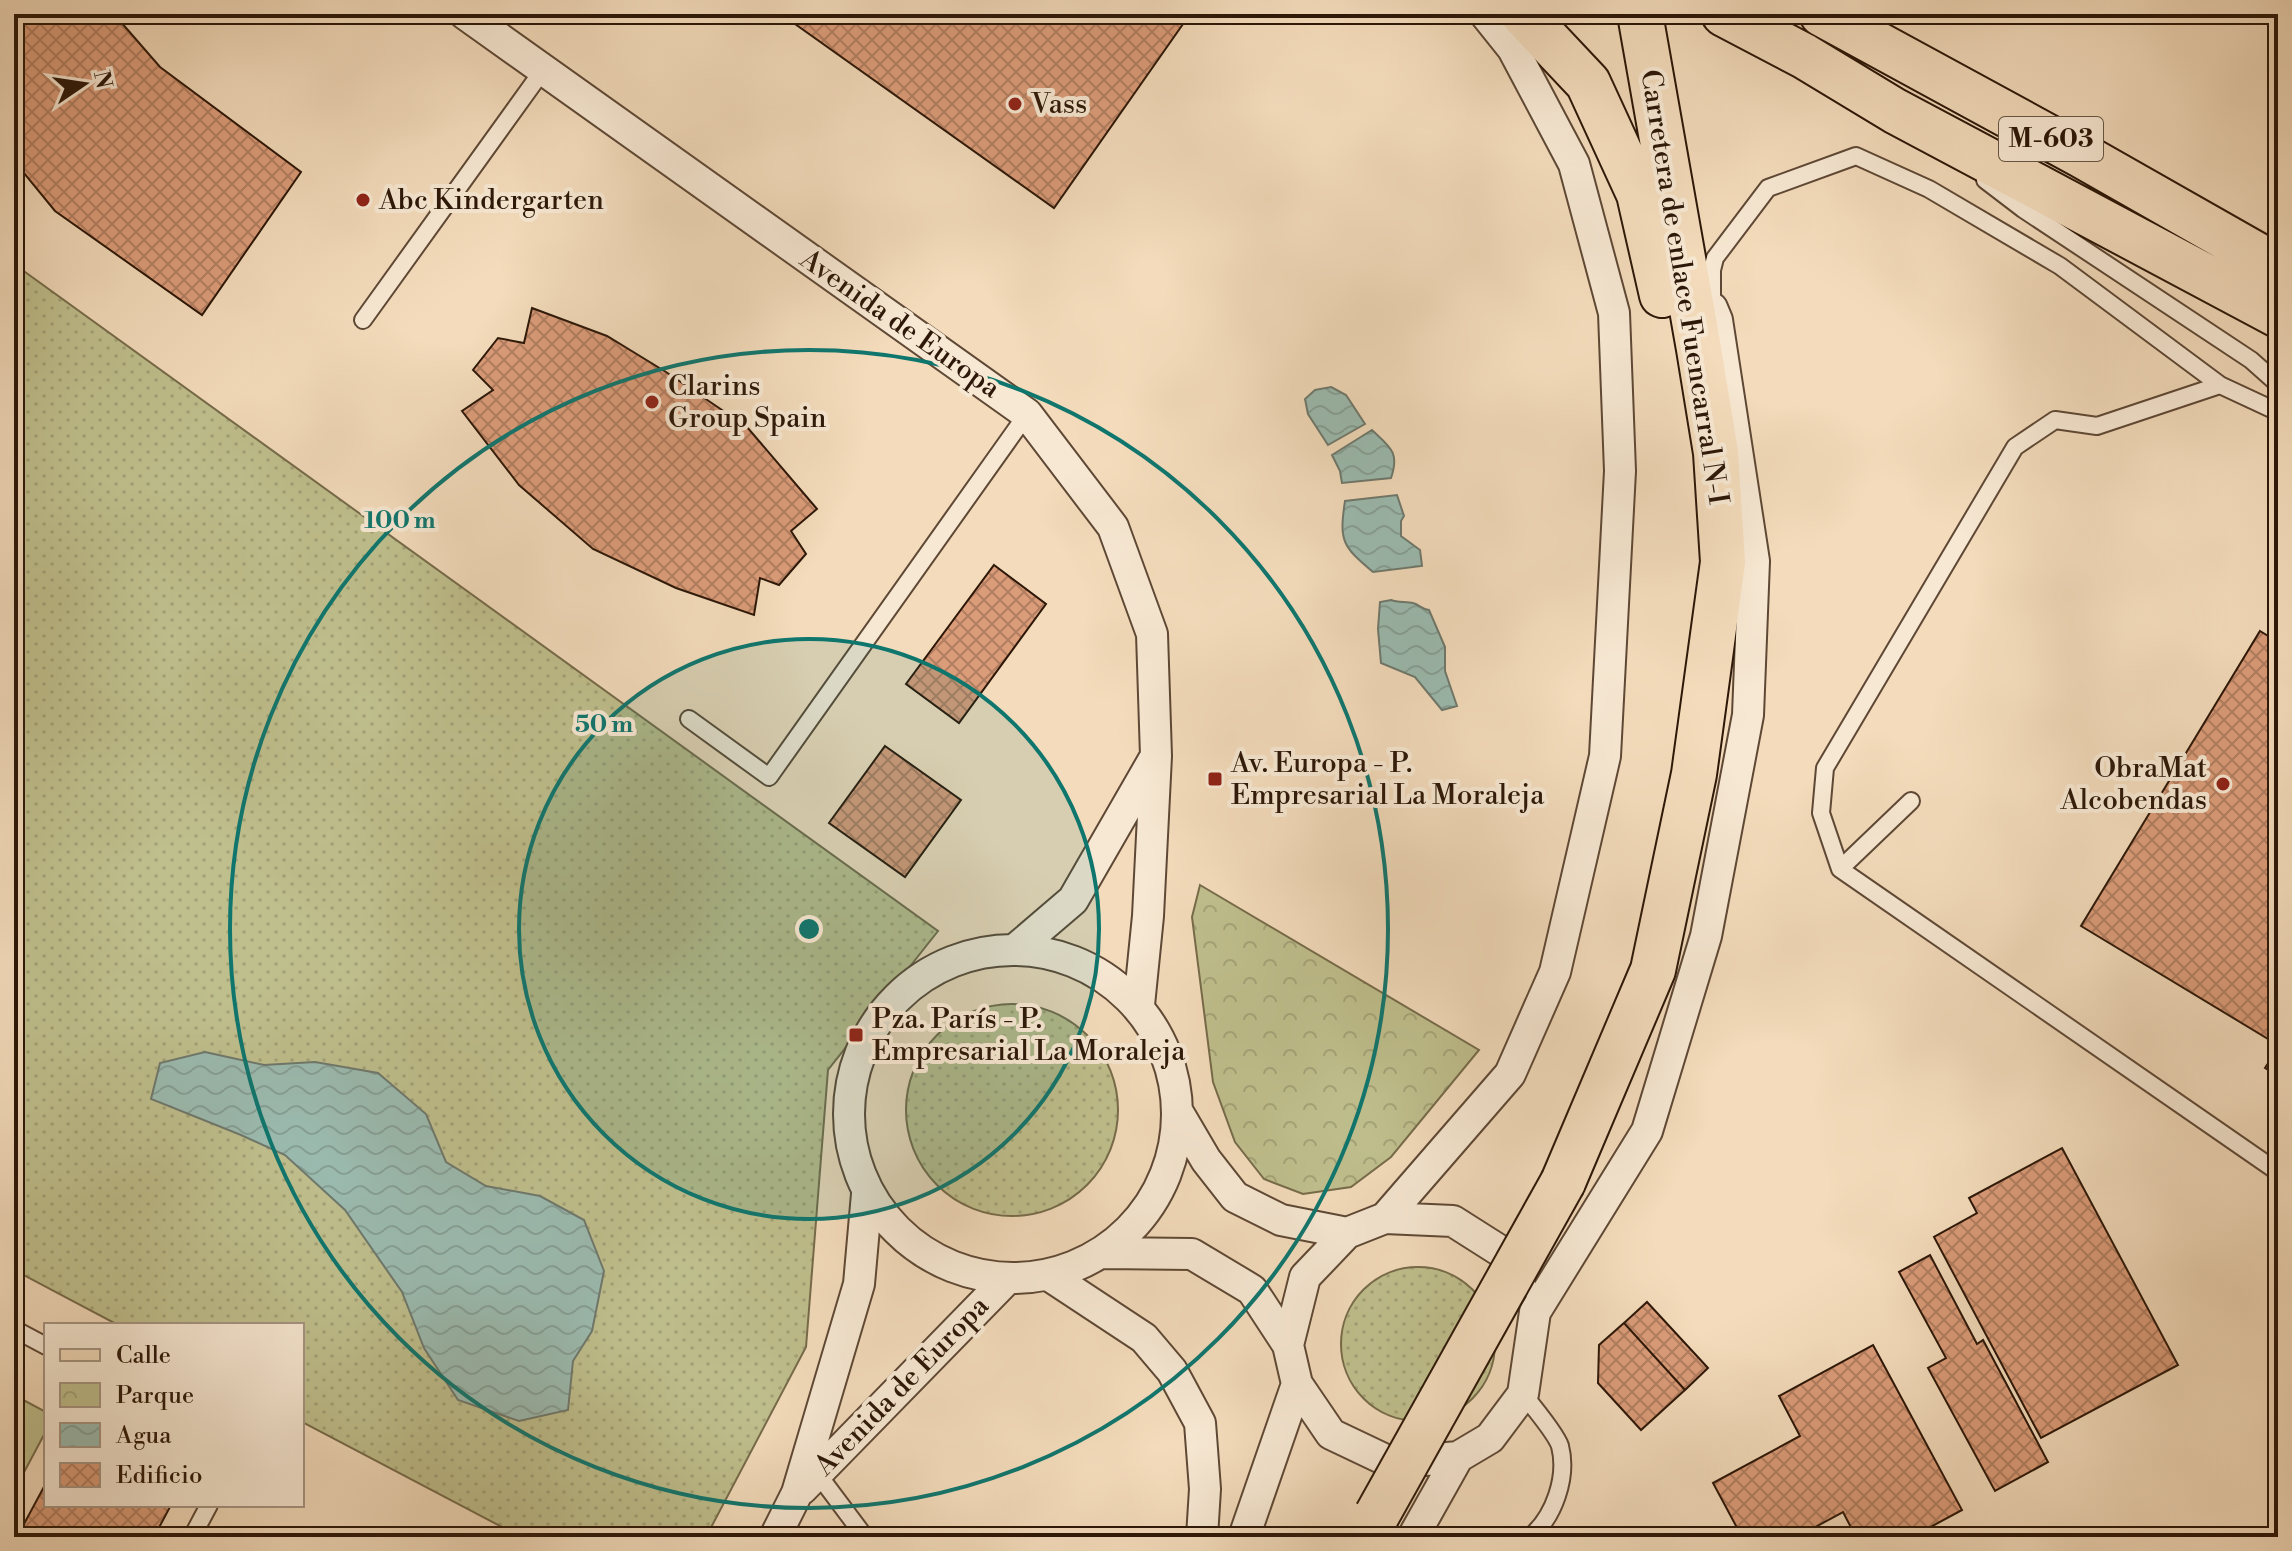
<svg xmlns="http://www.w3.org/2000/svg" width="2292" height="1551" font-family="'Libre Bodoni',serif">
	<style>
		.grass { fill: url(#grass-dots); stroke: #766b4a; stroke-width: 2 }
		.park { fill: url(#park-crowns); stroke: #766b4a; stroke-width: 2 }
		.pitch { fill: #bfbf8d; stroke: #766b4a; stroke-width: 2 }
		.water { fill: url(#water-waves); stroke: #6f796d; stroke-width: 2 }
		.building { fill: url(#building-cross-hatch); stroke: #2c1708; stroke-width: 2 }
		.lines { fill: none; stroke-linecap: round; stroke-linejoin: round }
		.service-casing { stroke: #5e4835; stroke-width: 20 }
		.minor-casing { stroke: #5e4835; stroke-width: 34 }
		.primary-casing { stroke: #2c1708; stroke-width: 48 }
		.trunk-casing { stroke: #2c1708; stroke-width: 48 }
		.service { stroke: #f7e8d3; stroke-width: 16 }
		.minor { stroke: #f7e8d3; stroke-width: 30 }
		.primary { stroke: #f3dbbb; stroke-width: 44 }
		.trunk { stroke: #f3dbbb; stroke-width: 44 }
		.primary-bridge-casing { stroke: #2c1708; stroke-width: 48; stroke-linecap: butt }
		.primary-bridge { stroke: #f3dbbb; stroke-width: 44 }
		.ring { fill: none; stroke: #0f766e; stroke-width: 4 }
		.poi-dot { fill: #8f2418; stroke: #f7e8d3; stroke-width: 3 }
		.labels { text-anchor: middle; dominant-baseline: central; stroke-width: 8; stroke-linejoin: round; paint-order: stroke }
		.shield { fill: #f7e8d3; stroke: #695645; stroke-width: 2 }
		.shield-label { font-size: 26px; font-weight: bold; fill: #2c1708 }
		.poi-label { font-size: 28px; fill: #2c1708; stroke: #f7e8d3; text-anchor: start }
		.street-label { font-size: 28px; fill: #2c1708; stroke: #f7e8d3 }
		.centre { fill: #0f766e; stroke: #f7e8d3; stroke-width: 4 }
		.ring-label { font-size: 24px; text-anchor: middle; font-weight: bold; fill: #0f766e; stroke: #f7e8d3; stroke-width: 8; stroke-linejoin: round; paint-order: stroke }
	</style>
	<defs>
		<pattern id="grass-dots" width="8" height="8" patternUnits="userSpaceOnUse" patternTransform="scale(2)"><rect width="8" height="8" fill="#bfbf8d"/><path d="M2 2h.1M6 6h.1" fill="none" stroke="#a4a378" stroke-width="1.8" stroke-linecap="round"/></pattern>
		<pattern id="park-crowns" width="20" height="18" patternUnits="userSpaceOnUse" patternTransform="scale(2)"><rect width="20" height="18" fill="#bfbf8d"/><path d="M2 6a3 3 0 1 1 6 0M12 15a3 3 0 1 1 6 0" fill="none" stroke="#a4a378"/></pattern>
		<pattern id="water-waves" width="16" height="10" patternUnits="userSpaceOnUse" patternTransform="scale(2)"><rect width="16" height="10" fill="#9bbbb0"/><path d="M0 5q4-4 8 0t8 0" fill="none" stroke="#86a096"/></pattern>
		<pattern id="building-cross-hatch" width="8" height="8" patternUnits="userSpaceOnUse" patternTransform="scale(2)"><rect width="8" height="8" fill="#db9c79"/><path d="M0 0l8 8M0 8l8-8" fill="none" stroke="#b27e61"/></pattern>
	</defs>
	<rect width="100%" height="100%" fill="#f3dbbb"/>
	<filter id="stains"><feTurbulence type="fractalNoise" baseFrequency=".0025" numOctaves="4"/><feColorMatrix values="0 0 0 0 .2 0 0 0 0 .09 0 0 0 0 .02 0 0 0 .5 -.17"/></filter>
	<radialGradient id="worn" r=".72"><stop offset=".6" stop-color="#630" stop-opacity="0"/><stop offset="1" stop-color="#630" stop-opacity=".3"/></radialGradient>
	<path class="grass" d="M14,264L938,931L828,1070L806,1347L706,1537H521L302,1422V1325H118L14,1270Z
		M906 1110a106 106 0 1 1 212 0a106 106 0 1 1-212 0Z
		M1341 1344a77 77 0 1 1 154 0a77 77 0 1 1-154 0Z"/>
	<path class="park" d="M1200,885L1479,1050L1391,1157L1351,1187L1303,1194L1264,1179L1235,1142L1213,1082L1192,917Z"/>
	<path class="pitch" d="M14,1395L46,1412V1431L14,1491Z"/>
	<path class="water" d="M1331,387L1346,395L1365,424L1328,445L1308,414L1305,399L1315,390Z
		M1372,430C1390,447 1400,452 1391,478L1342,483L1340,471L1332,455Z
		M1397,495L1404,516L1401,521V536L1420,550L1422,566L1373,572C1342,546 1339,541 1345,501Z
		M1391,600C1398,603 1407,601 1413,603C1420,605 1421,609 1429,610L1445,647V671L1457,706L1442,710L1415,677L1381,663L1378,629L1380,602Z
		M205,1052L264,1065L315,1062L378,1073L426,1114L446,1162L486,1186L540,1196L584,1220L604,1271L592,1331L573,1361L568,1410L519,1421L458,1400L424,1348L402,1292L345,1210L285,1155L241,1135L151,1099L160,1063Z"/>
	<path class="building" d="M19,14H114L160,67L301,172L202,315L55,211L14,161V18Z
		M781,14H1190L1054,208Z
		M532,308L607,336L666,372L747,427L817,509L791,531L806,554L779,585L760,578L754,615L676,588L593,549L519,485L462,411L493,390L473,370L498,338L524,343Z
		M994,565L1046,604L959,723L906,684Z
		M2260,631L2278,642V1045L2081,926Z
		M885,746L961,800L905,877L829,823Z
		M2278,1048V1076L2265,1068Z
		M2062,1148L2178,1365L2041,1438L1934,1237L1977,1213L1969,1198Z
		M1930,1255L1977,1344L1983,1340L2048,1462L1995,1491L1928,1368L1946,1358L1899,1272Z
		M1647,1302L1708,1368L1685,1390L1624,1323Z
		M1624,1323L1685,1390L1641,1430L1598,1383L1599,1345Z
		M1873,1345L1962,1510L1912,1537H1856L1843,1512L1797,1537H1742L1713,1483L1800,1436L1779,1396Z
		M46,1483V1505H171L154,1537H17Z"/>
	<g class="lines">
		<defs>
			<path id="service" d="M1985,180L2023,209L2251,360L2278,384
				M1712,308V270L1715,258L1768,188L1856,156L1929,189L2060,266L2220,385L2278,412
				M363,320L543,70
				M2220,385L2097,426L2055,420L2015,447L1825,768L1821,813L1840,869L2278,1172
				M689,719L769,777L1027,414
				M1840,869L1911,801
				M14,1329L46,1346
				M1523,1394C1532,1405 1556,1434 1560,1446C1568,1477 1554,1517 1530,1537
				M817,1473L865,1537
				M192,1537L209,1505"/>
			<path id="minor" d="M465,14L1027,414L1113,527L1152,634L1156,756L1148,916L1139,1005
				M1018,947L1073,900L1153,761
				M849 1114a164 164 0 1 1 328 0a164 164 0 1 1-328 0Z
				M1179,1114L1206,1160L1235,1197L1281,1220L1347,1233
				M1385,1218L1453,1221L1505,1254L1520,1283
				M1104,1253L1192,1254L1252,1290L1288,1345L1297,1384L1331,1434L1392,1463L1458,1457L1490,1438L1523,1394L1535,1312L1647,1131L1706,936L1748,715L1754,561L1717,320L1712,308
				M1053,1278L1144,1338L1172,1371L1200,1423L1205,1489L1202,1537
				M1288,1345L1305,1277L1347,1233L1385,1218L1510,1074L1555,972L1605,756L1620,471L1614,313L1574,164L1513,49L1485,14
				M802,1489L1006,1280
				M775,1537L797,1493L859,1284L867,1194
				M1244,1537L1297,1384
				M1413,1537L1458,1457"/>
			<path id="primary" d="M1523,14L1588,83L1639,194L1662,295
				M1563,1182L1653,970L1694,774L1723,562L1716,453L1699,349L1640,14"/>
			<path id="trunk" d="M1724,14L1804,56L1895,111L2278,315
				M1822,14L2081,155L2278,267"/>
		</defs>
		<use href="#service" class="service-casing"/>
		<use href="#minor" class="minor-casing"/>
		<use href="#primary" class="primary-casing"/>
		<use href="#trunk" class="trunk-casing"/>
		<use href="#service" class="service"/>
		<use href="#minor" class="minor"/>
		<use href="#primary" class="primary"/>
		<use href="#trunk" class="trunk"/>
		<defs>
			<path id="primary-bridge" d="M1377,1515L1563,1182"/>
		</defs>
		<use href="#primary-bridge" class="primary-bridge-casing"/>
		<use href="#primary-bridge" class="primary-bridge"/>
	</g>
	<circle cx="809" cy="929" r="290" fill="#0f766e" fill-opacity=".12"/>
	<g class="ring">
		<circle cx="809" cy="929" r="290"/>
		<circle cx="809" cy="929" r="579"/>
	</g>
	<g class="poi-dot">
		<circle cx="1015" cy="104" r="8"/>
		<circle cx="363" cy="200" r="8"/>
		<circle cx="652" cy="402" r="8"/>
		<rect x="1207" y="771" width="16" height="16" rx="4"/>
		<circle cx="2223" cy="784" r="8"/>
		<rect x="848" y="1027" width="16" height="16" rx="4"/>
	</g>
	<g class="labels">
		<rect class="shield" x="1999" y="117" width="104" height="44" rx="6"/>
		<g class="shield-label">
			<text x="2051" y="139">M-603</text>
		</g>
		<g class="poi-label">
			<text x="1031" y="104">Vass</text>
			<text x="379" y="200">Abc Kindergarten</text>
			<text x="668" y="386">Clarins<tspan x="668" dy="32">Group Spain</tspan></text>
			<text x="1231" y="763">Av. Europa - P.<tspan x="1231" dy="32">Empresarial La Moraleja</tspan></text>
			<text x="2207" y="768" text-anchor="end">ObraMat<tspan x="2207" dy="32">Alcobendas</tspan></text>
			<text x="872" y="1019">Pza. París - P.<tspan x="872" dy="32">Empresarial La Moraleja</tspan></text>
		</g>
		<g class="street-label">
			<text transform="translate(1684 287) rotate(81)">Carretera de enlace Fuencarral N-I</text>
			<text transform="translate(900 324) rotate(35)">Avenida de Europa</text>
			<text transform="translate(902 1386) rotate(-46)">Avenida de Europa</text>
		</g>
	</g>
	<circle cx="809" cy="929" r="12" class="centre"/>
	<g class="ring-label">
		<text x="400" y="528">100 m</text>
		<text x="604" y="732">50 m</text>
	</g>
	<rect width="2292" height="1551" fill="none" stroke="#f3dbbb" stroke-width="48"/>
	<rect x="16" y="16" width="2260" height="1519" fill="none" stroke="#2c1708" stroke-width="4"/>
	<rect x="24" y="24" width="2244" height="1503" fill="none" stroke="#2c1708" stroke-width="2"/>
	<rect x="44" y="1323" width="260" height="184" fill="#f7e8d3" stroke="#a69482" stroke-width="2"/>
	<rect x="60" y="1349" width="40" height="12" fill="#f3dbbb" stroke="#a69482" stroke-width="2"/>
	<text x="116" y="1363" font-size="24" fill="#2c1708">Calle</text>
	<rect x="60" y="1383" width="40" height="24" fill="url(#park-crowns)" stroke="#a69482" stroke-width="2"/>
	<text x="116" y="1403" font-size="24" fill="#2c1708">Parque</text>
	<rect x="60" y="1423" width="40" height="24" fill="url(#water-waves)" stroke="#a69482" stroke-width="2"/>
	<text x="116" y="1443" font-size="24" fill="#2c1708">Agua</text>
	<rect x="60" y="1463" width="40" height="24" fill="url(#building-cross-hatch)" stroke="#a69482" stroke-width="2"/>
	<text x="116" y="1483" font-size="24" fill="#2c1708">Edificio</text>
	<g transform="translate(84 84) rotate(77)" stroke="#f7e8d3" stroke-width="6" paint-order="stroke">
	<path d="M0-6L14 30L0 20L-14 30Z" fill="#2c1708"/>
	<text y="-12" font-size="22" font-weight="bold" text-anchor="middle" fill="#2c1708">N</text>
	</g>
	<rect width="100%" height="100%" filter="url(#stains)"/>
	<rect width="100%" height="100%" fill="url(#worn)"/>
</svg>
